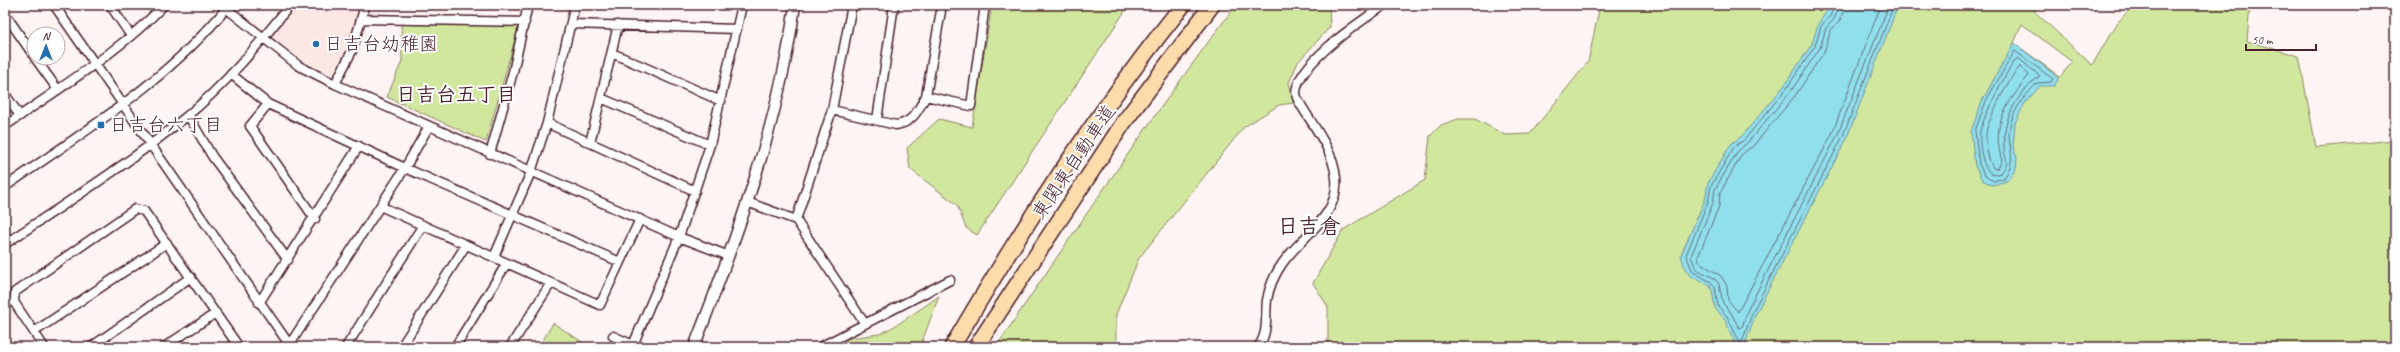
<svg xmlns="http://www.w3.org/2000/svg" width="2400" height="352" font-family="Caveat,'Klee One',sans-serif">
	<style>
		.built { fill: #fce7e4 }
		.green { fill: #d0e79d; stroke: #8d8364; fill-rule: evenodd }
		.water { fill: #90dfed; stroke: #74929f }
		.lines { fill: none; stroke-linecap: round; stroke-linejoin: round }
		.shore { stroke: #666c79; stroke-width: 1 }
		.minor-casing { stroke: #4a1f2b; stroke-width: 11 }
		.tertiary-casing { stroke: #4a1f2b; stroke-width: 13 }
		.motorway-casing { stroke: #4a1f2b; stroke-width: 18 }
		.minor { stroke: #fff; stroke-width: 8 }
		.tertiary { stroke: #fff; stroke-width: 10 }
		.motorway { stroke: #fddcac; stroke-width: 15 }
		.poi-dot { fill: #1f6fb2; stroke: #fff; stroke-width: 1.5 }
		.labels { text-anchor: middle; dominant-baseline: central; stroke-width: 4; stroke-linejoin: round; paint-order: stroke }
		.poi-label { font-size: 19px; fill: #4a1f2b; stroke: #fff; text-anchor: start }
		.street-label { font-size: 19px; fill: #4a1f2b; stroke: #fff }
		.neighbourhood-label { font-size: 20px; font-weight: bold; fill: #4a1f2b; stroke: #fff }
		.quarter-label { font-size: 21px; font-weight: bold; fill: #4a1f2b; stroke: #fff }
	</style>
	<rect width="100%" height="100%" fill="#fef4f3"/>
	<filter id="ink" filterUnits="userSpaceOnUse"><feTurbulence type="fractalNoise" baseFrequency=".025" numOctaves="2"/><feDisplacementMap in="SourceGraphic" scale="8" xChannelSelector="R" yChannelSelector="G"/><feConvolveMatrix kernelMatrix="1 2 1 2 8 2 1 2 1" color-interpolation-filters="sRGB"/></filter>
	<g filter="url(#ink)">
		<path class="built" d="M295,5H349L360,9L351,49L338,72L331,74L301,59L273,39V32Z"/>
		<path class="green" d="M992,5H1129L977,235L966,228L957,205L910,169L907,148L939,119L972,127Z
			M1236,5H1329L1330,27L1298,62L1289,83L1294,103L1279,105L1244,127L1139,258L1116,314V347H996C1074,232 1152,116 1236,5Z
			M1600,5H2038L2034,11L2092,65L2118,22L2134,5H2250L2247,41L2299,56L2316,147L2395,140V347H1328V307L1313,283L1343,230L1425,180L1430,136L1441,125L1458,119H1475L1505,135L1530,134L1588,62ZM2022,24L2072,62L2060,77L2014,43Z
			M401,24L519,25L486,142L387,97L402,61Z
			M939,296L920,347H826C844,337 860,337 879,334C888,332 929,303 939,296Z
			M553,323L587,345L586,347H539Z"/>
		<path class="water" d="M1831,5H1895L1897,8L1846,140L1756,313L1744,347H1734V341L1724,318L1715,308L1712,290L1709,285L1690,276L1685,269L1681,255L1705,200L1708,183L1731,144L1742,136L1784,86L1812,44L1818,24Z
			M2014,43L2059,78L2054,86H2040L2025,103L2015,123L2013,147L2017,158L2016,169L2007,181L1992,185L1982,180L1975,166L1971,131L1983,99Z"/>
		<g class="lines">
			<path class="shore" d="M1835,5L1830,16L1821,26L1815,46L1787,88L1745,139L1734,147L1711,186L1708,202L1686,255L1693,272L1711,282L1715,287L1718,306L1727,316L1740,343L1742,342L1753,311L1842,138L1892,10V5
				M1840,5L1834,19L1826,28L1820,48L1791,91L1748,142L1738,151L1715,189L1713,203L1691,256L1696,269L1714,278L1719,284L1723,303L1731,313L1739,328L1742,327L1748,309L1837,136L1887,10V5
				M1846,5L1839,22L1831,30L1824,52L1795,96L1753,146L1742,154L1720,193L1719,206L1698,257L1699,262L1721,276L1727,286L1728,300L1738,312L1832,134L1881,5
				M2015,51L2053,79L2051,82L2037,83C2027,94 2015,107 2011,122C2004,145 2020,156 2004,178L1993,181L1985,176L1979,164L1975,131L1986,101Z
				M2018,58L2040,76C2018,93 2002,118 2004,148C2005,161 2011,160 2001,173L1993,175C1982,169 1979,145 1980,132C1981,122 2010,62 2018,58Z
				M2020,67L2029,75C2008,103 1990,123 2002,161L1998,168L1994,169C1988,161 1985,143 1986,133C1987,122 2012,71 2020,67Z"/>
			<defs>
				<path id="minor" d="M54,5L291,347
					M110,5L131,36
					M226,8L299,66L335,84L679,237L729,256
					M5,14L34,56
					M362,19L525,22
					M571,24L737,29
					M612,53L721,101
					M35,58L58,90
					M231,74L268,104L405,168L620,262
					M335,84L352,51L365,5
					M5,94L20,116
					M926,96L942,5
					M601,98L710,145
					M268,104L250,126L315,219
					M832,110L896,125C913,123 918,110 926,96L971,106L985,5
					M188,115L212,156L288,260
					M877,120L894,5
					M547,123L695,191
					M5,126C59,88 118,53 164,5
					M590,143L618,25
					M490,154L513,72L528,5
					M5,187C83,132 168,81 229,5
					M747,202L796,220L865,324
					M380,206L600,305L640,219
					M796,220L832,110L852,5
					M5,244C66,203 130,163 187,116C226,84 259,44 290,5
					M494,257L531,172L547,123L575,5
					M259,303L359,146
					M34,332L167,243
					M613,336L633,345L679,237L710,145L742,5
					M44,347L14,302L15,292L135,209L144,211L239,347
					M91,347L191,277
					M164,347L216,313
					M288,347L405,168L429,126
					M346,347L423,225
					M401,347L466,245
					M455,347L507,263
					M510,347L551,283
					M820,347L950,280
					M1258,347C1269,333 1265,316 1267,300C1269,288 1275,274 1282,264C1301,236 1340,216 1336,178C1333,148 1312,125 1298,100C1283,72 1365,18 1385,5"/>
				<path id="tertiary" d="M694,347C737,237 779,123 795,5"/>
				<path id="motorway" d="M952,347C1021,229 1097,112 1183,5
					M976,347L1124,122L1212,5"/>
			</defs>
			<use href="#minor" class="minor-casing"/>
			<use href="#tertiary" class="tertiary-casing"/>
			<use href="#motorway" class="motorway-casing"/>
			<use href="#minor" class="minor"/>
			<use href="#tertiary" class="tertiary"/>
			<use href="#motorway" class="motorway"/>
		</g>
	</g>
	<g class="poi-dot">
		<circle cx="316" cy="44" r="4"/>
		<rect x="97" y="121" width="8" height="8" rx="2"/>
	</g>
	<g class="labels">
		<g class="poi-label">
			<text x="324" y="44">日吉台幼稚園</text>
			<text x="109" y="125">日吉台六丁目</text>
		</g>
		<g class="street-label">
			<text transform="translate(1074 162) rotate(-56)">東関東自動車道</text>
		</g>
		<g class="neighbourhood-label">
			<text x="456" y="94">日吉台五丁目</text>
		</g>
		<g class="quarter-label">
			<text x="1309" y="226">日吉倉</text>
		</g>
	</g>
	<rect width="2400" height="352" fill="none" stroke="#fff" stroke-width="20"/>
	<rect x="10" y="10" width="2380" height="332" fill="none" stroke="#4a1f2b" stroke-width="1.5" filter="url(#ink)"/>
	<g transform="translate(46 46)"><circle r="19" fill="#ffffff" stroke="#b7a5aa"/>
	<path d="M0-3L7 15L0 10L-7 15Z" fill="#1f6fb2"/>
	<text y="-6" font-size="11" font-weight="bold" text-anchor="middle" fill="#4a1f2b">N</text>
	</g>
	<path d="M2246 44v6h70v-6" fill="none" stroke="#4a1f2b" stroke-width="2"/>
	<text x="2252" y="44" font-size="12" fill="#4a1f2b" stroke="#ffffff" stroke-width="3" paint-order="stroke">50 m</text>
</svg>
